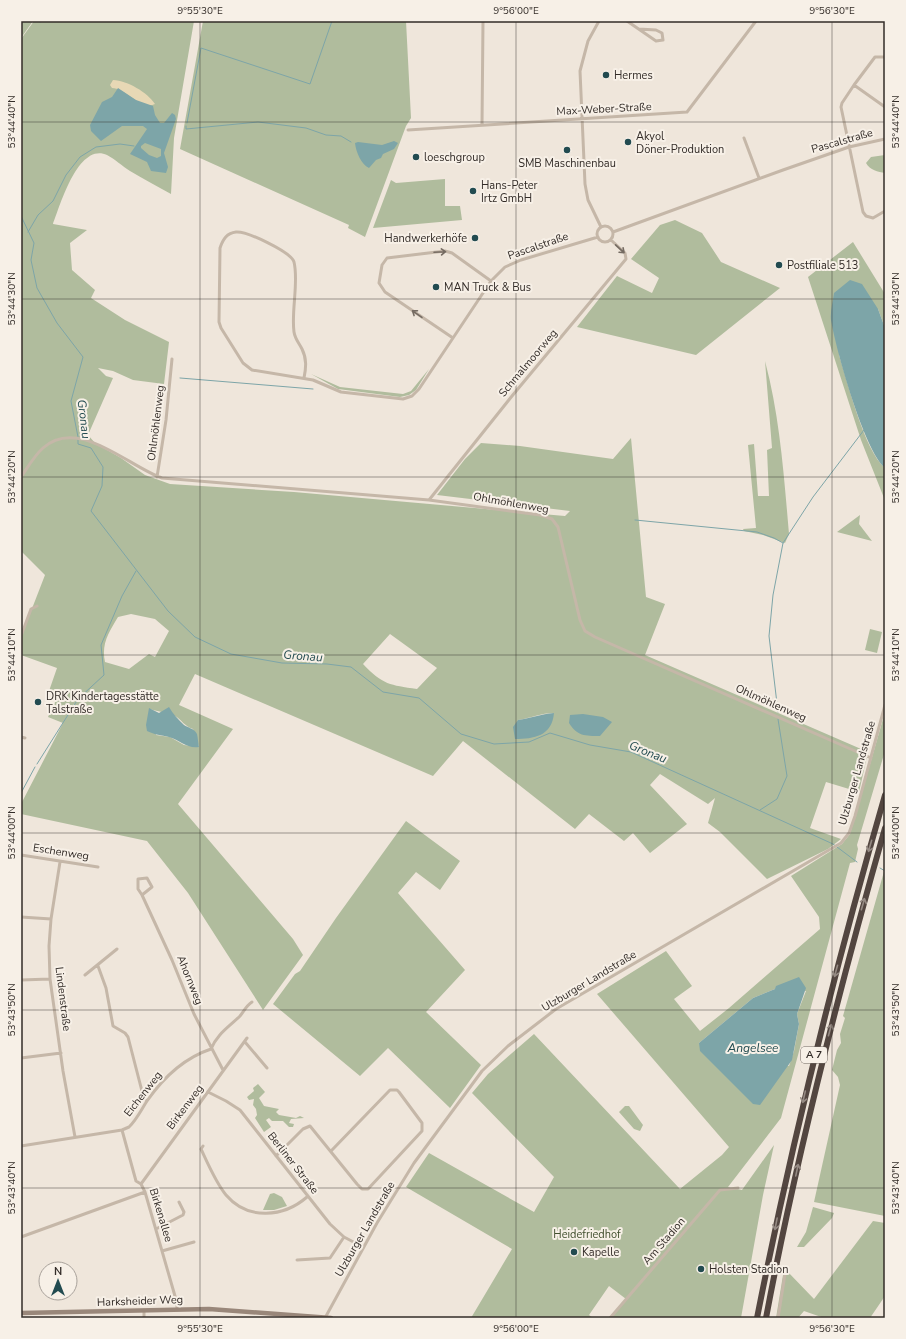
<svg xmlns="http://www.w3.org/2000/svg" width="906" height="1339" font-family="'Nunito Sans',sans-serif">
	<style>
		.green { fill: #b0bc9d; fill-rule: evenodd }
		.sand { fill: #e7d8b5 }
		.water { fill: #7da5a8; fill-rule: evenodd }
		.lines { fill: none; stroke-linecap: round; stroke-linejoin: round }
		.stream { stroke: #7da5a8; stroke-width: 1 }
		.street { stroke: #c5b7a8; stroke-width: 3 }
		.secondary { stroke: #99877a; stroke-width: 4.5 }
		.highway { stroke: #534640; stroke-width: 6 }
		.oneway { stroke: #756b62 }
		.oneway2 { stroke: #958a83 }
		.ticks { fill: none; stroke: #332c28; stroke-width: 1; stroke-opacity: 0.45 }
		.poi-dot { fill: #224b50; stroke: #f7f0e7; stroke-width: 1.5 }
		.labels { text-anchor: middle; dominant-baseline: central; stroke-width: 4; stroke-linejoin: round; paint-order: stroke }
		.shield { fill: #f7f0e7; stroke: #6e6761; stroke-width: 1 }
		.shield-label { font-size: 10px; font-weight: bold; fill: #332c28 }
		.poi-label { font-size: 11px; fill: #332c28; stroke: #f7f0e7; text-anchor: start }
		.street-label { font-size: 11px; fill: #332c28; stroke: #f7f0e7 }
		.park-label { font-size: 11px; fill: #414f2e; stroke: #f7f0e7 }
		.water-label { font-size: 12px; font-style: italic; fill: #224b50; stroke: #f7f0e7 }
		.neatline { fill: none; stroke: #332c28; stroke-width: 1.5 }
		.ticks-label { font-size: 10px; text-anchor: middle; fill: #332c28 }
	</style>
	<rect width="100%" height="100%" fill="#efe6db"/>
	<path class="green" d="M21,21H33L21,38Z
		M34,21H194L174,138L171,194C157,186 143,179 130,171C122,166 115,159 107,155C78,142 60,206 53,224L87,230L70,243L72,270L95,290L91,298L125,320L169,342L164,384L133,380L113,371L98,368L106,376L113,378L88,435L95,443L121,458L145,475L170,484L294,492L565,516L570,511L437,495L465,459L481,443L520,446L613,459L631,438L646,597L665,604L645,655L868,752L859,792L826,782L810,828L841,839L828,849L767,879L720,832L708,823L715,798L708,804L660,774L650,785L687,824L650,853L633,833L624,841L589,814L575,829L463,741L433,776L195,674L179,705L233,729L178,804L293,939L303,955L263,1010L188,893L147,841L21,814V804L63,723L48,717L59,694L49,691L57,668L21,655V637L45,575L21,551V39ZM131,614L155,619L169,631L155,657L149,654L129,669L105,662C101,644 109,632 118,617ZM390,634L437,668L417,689C390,685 383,685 363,664ZM150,709C158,712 168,712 175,716C182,720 184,726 193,729L199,747L184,745L170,737L156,735ZM554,713L515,739L518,720C531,718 541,713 554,713Z
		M203,21H406L411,118L406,126L365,237L348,228L349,225L180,149Z
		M885,155V173C878,172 870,170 866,163L871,157Z
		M445,179V206H460L462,220L373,228L391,180L396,183Z
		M675,220L702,233L721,262L780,288L696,355L577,327L617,276L652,293L659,278L631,259L660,225Z
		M853,242L885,294V328L878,309L839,355C848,383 864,450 885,468L884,498L861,440L808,277Z
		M765,361C780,417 784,477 789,534L785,543L763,535L744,531L743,529L756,528L748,445L754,444L758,496H769L767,450L772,448Z
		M429,369L416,390L409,395L400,397L338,389L311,374L340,387L403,394L411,391Z
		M860,515L859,524L872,541L837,532Z
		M870,629L882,632L877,653L865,650Z
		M885,712V751L857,845L858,849L855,862L850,863L781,1118L728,1187L742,1190L774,1145L763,1195L741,1318H610L626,1299L609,1286L589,1315L593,1318H471L512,1249L406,1187L429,1153L534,1212L554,1177L472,1093L488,1074L534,1034L680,1189L722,1155L729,1147L597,994L666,951L692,986L674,999L700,1031L729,1008L820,929L819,917L791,876L842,844L850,834ZM775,989L806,991L797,1014L799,1024L794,1051L789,1066L699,1043L753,998Z
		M406,821L460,861L440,890L416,872L398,893L465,970L426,1012L481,1065L450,1108L388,1048L360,1076L273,1004L295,974L300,971L336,918Z
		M885,868V1216L814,1202L840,1085L838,1077L832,1070L837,1050L841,1043L840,1034L845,1018L843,1016Z
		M258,1084L265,1092L259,1098L264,1106L279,1109L276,1112L279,1115L296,1118L300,1116L304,1118L291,1119L289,1123L294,1124L293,1127H289L283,1121H272L269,1118L266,1120L271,1127L264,1132L255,1118L257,1115L256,1109L253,1105L254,1099L249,1100L247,1097L254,1091L253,1088Z
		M625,1106H629L643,1125L640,1131L634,1129L619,1112Z
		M274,1193L282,1197L287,1206L274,1210H263L270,1194Z
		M813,1207L834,1213L832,1218L804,1247H797L806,1232Z
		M873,1221L885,1223V1296L870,1318H824L804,1311L798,1318H776L783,1275L787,1271L814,1299Z"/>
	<path class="sand" d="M113,80C128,81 147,92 155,104C141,111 126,88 112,88L110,85Z"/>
	<path class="water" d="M118,88L136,100L153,106L155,115L160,123H164L172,113L175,115L176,119L164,153L168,167L166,173L151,171L147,162L130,154L147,129L143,126H122L101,141L91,131L90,125L102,102L112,97ZM145,143L161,149V156L157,158L149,155L141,148V146Z
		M394,141L398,143L394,149L383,154L381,158L376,160L369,168C361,164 356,152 355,143L358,142L382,145Z
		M850,280L862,284L878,309L885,328V468C864,450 836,350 831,320C830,312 833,301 834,293Z
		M169,707C173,714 178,719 184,725C188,728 194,728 197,734C198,738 198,743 199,747C187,749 180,740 169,737C161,735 155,735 147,731L146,725L149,708L159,713Z
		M554,713C552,736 534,739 515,739L513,727L518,720C531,718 541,714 554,713Z
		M583,714L603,717L612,722L600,736C585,736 577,736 569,723L570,715Z
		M799,977L806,988L797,1014L799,1024L792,1060L760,1105L753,1104L700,1051L699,1043L753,998L775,989L776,986Z"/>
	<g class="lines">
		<path class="stream" d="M40,22V21
			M187,123L201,48L310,84L332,21
			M186,126V129L258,122L306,128L326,135L341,136L351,142
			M21,216L34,243L31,260L37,288L57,323L83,357L71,401L78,437
			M28,232L38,215L53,201L66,175L80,157L96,147L120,144L134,146
			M180,378L313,389
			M78,440V444L91,448L103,467L102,486L91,511L168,611L195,637L231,654L282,663L327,664L351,667L383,692L419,698L461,734L494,744L529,742L550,733L590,745L631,752L833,844L857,862
			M635,520L757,532L774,538L783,543
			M778,712L769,636L773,595L783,543L813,497L864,430
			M37,764L78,699L104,675L101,645L122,596L136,571
			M21,793L35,767
			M760,810L777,799L787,776L778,719
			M880,868L885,871"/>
		<path class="street" d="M599,21L588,41L580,71L585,184L588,200L601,227
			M627,21L656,41L663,40L662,33L656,30L639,29
			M885,57H875L854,85L885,107
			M854,85L842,103L841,107L863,212L866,216L873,218L885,211
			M482,125L483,21
			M408,130L687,112L756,21
			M744,138L759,178
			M597 234a8 8 0 1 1 16 0a8 8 0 1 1-16 0Z
			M613,232L783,170L849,147L885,139
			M491,281L452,253L445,251L387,258L382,265L379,283L385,292L453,338L491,281L505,267L521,260L598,237
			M304,378C306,368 307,359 302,349C299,343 295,339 294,332C291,311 299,282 294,262C291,252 247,231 236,232C227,233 223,239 220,248L219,322L221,328L243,363L252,370L313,380L341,392L403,399L412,396L419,389L453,338
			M21,477C28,467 34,456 43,448C78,416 129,467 162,478L429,500L540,515L552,519L558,527L580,620L585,631L595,637L871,758
			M157,477L166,420L172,359
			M429,500L512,396L626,259L625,253L611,240
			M21,636L31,609L37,606
			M21,737L25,738
			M21,855L98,867
			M60,862L51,919L49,946L50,979L63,1071L75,1137
			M142,895L138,889V879L147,878L152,887L142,895L172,960L194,1014L223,1070
			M21,917L51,919
			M98,966L106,988L113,1026L125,1033L128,1037L144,1099L147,1101
			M85,975L117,949
			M21,980L50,979
			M245,1042L267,1068
			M21,1058L61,1053
			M208,1092L226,1101L240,1110L330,1224L344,1237L363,1247
			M122,1130L136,1181L141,1184L145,1192L177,1303V1309
			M21,1146L122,1130L129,1127C137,1119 141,1110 147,1101C163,1078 184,1058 211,1049C217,1034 229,1027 240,1016C244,1011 246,1006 252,1002
			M203,1146L201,1149C208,1164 216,1183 226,1195C248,1221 284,1217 307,1197
			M276,1156L303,1129L310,1126L357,1184L362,1189H368L422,1131V1123L399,1092L397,1090H390L332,1150
			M141,1184L247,1038
			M156,1229L183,1215L184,1212L179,1202
			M21,1237L145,1192
			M162,1251L194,1242
			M297,1260L330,1258L344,1237
			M144,1318V1310
			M325,1318L377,1223L414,1163L482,1071L508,1046L556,1009L841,843L849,833L855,816L885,705
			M610,1318L720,1190L738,1188
			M778,1318L786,1268"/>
		<path class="secondary" d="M21,1313L209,1309L331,1318"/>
		<path class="highway" d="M757,1318C792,1141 835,968 885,795
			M766,1318C797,1153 839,990 885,828"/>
	</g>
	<defs><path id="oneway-shaft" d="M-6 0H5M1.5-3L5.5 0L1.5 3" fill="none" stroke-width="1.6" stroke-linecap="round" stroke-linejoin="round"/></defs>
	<g class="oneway">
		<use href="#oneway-shaft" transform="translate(620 249) rotate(43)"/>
		<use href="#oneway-shaft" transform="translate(440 252) rotate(-3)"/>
		<use href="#oneway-shaft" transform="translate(417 314) rotate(-145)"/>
	</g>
	<g class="oneway2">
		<use href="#oneway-shaft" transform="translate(870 846) rotate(106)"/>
		<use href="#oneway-shaft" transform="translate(863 904) rotate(-74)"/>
		<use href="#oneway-shaft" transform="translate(836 971) rotate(105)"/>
		<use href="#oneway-shaft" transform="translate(830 1030) rotate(-75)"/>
		<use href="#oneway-shaft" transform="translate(804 1097) rotate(103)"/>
		<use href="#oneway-shaft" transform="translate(797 1170) rotate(-78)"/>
		<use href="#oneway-shaft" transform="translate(776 1224) rotate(101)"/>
	</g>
	<path class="ticks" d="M200,21V1318M516,21V1318M832,21V1318M21,122H885M21,299H885M21,477H885M21,655H885M21,833H885M21,1010H885M21,1188H885"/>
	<g class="poi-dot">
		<circle cx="606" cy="75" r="4"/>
		<circle cx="628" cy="142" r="4"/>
		<circle cx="567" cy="150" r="4"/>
		<circle cx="416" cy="157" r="4"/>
		<circle cx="473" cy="191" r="4"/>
		<circle cx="475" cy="238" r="4"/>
		<circle cx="779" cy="265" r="4"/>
		<circle cx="436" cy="287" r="4"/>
		<circle cx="38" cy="702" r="4"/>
		<circle cx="574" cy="1252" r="4"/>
		<circle cx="701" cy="1269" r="4"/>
	</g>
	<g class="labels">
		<rect class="shield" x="801" y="1047" width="26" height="16" rx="3"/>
		<g class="shield-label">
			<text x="814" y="1055">A 7</text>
		</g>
		<g class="poi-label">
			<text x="614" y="75">Hermes</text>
			<text x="636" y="136">Akyol<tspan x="636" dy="13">Döner-Produktion</tspan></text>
			<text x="424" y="157">loeschgroup</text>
			<text x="567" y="163" text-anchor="middle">SMB Maschinenbau</text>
			<text x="481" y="185">Hans-Peter<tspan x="481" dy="13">Irtz GmbH</tspan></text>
			<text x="467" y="238" text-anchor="end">Handwerkerhöfe</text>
			<text x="787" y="265">Postfiliale 513</text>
			<text x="444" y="287">MAN Truck &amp; Bus</text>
			<text x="46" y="696">DRK Kindertagesstätte<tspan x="46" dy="13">Talstraße</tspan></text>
			<text x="582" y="1252">Kapelle</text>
			<text x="709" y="1269">Holsten Stadion</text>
		</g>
		<g class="street-label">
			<text transform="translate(604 109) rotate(-3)">Max-Weber-Straße</text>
			<text transform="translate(842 141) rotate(-16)">Pascalstraße</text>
			<text transform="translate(538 246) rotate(-19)">Pascalstraße</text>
			<text transform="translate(528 363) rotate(-50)">Schmalmoorweg</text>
			<text transform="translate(156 423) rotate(-83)">Ohlmöhlenweg</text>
			<text transform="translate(511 503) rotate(10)">Ohlmöhlenweg</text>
			<text transform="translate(771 703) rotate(24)">Ohlmöhlenweg</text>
			<text transform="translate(857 773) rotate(-74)">Ulzburger Landstraße</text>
			<text transform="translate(61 852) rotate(9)">Eschenweg</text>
			<text transform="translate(190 980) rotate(68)">Ahornweg</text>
			<text transform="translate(589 981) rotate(-31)">Ulzburger Landstraße</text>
			<text transform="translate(63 999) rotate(83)">Lindenstraße</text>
			<text transform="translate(143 1094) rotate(-52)">Eichenweg</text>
			<text transform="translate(185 1107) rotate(-53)">Birkenweg</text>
			<text transform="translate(293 1163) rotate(52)">Berliner Straße</text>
			<text transform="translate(161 1215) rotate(73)">Birkenallee</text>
			<text transform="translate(365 1229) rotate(-60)">Ulzburger Landstraße</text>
			<text transform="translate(664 1241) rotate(-49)">Am Stadion</text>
			<text transform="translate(140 1301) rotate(-2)">Harksheider Weg</text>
		</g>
		<g class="park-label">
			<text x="587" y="1234">Heidefriedhof</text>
		</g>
		<g class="water-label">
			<text transform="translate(84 419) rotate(83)">Gronau</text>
			<text transform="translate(303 656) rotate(4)">Gronau</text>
			<text transform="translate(648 752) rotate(22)">Gronau</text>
			<text x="753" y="1048">Angelsee</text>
		</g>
	</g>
	<rect width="906" height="1339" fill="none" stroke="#f7f0e7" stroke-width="44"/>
	<g transform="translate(58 1281)"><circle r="19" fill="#f7f0e7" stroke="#a9a29b"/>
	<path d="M0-3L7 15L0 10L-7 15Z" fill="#224b50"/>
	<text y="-6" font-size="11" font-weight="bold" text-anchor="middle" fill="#332c28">N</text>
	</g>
	<rect x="22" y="22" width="862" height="1295" class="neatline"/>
	<g class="ticks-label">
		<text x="200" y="14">9°55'30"E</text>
		<text x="516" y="14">9°56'00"E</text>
		<text x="832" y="14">9°56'30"E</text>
		<text transform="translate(11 122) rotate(-90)" y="4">53°44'40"N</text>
		<text transform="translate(895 122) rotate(-90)" y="4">53°44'40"N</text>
		<text transform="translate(11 299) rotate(-90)" y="4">53°44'30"N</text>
		<text transform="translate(895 299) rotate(-90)" y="4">53°44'30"N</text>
		<text transform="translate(11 477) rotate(-90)" y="4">53°44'20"N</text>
		<text transform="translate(895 477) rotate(-90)" y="4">53°44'20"N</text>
		<text transform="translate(11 655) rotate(-90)" y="4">53°44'10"N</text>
		<text transform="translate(895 655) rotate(-90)" y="4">53°44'10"N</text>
		<text transform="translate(11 833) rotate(-90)" y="4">53°44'00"N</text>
		<text transform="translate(895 833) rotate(-90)" y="4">53°44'00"N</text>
		<text transform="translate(11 1010) rotate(-90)" y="4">53°43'50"N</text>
		<text transform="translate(895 1010) rotate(-90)" y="4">53°43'50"N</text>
		<text transform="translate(11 1188) rotate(-90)" y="4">53°43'40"N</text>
		<text transform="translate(895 1188) rotate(-90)" y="4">53°43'40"N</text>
		<text x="200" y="1332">9°55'30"E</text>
		<text x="516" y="1332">9°56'00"E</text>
		<text x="832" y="1332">9°56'30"E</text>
	</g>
</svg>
